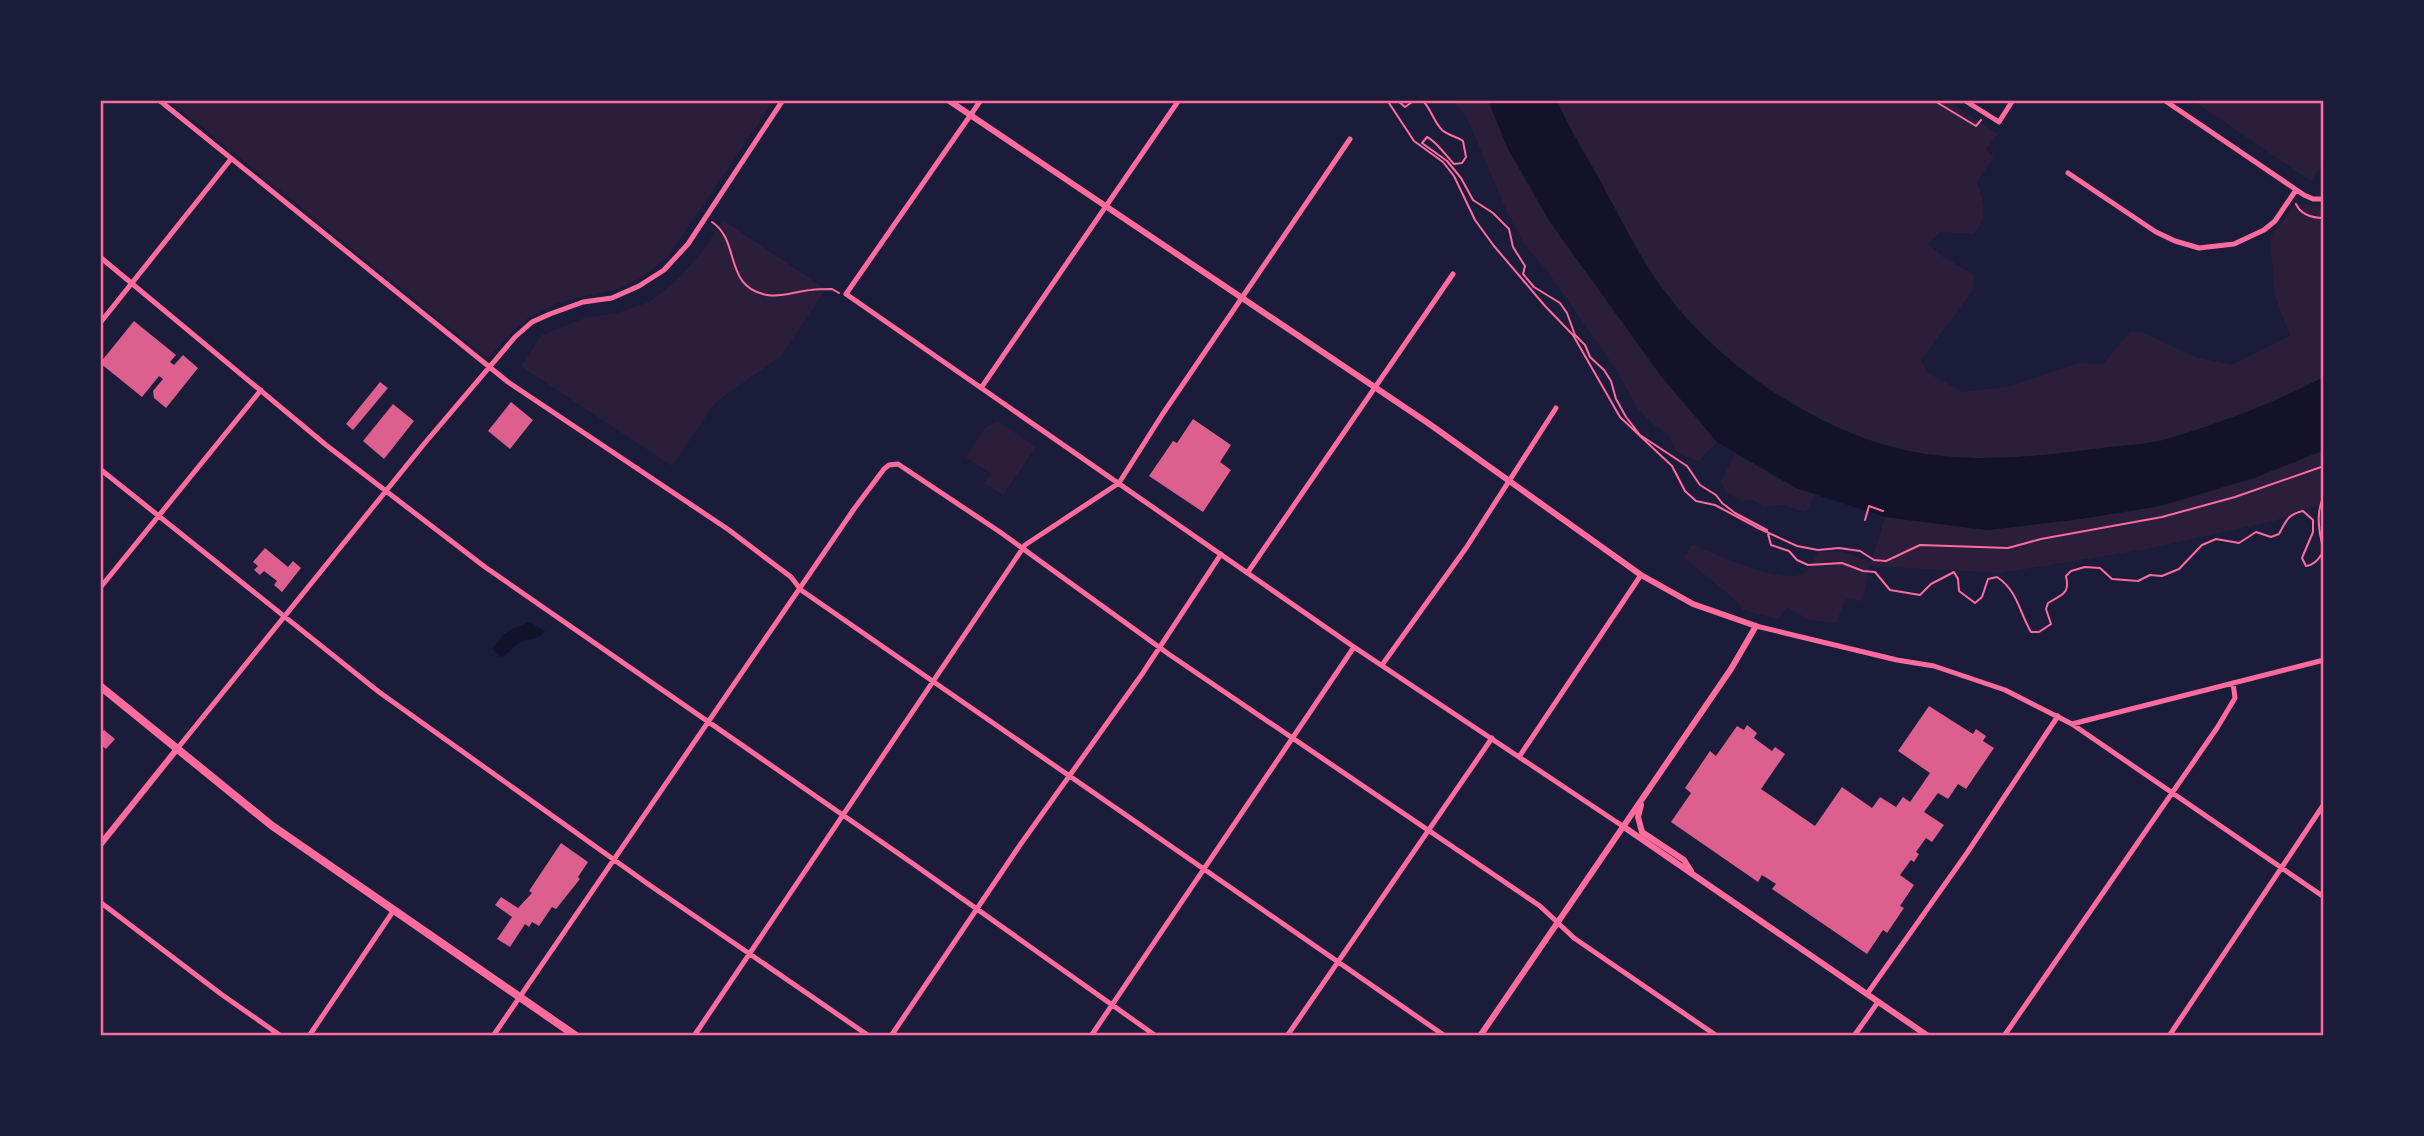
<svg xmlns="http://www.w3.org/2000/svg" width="2424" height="1136" font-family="Inter,sans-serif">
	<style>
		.green { fill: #2a1e3b }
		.water { fill: #12122b }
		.building { fill: #dd5f8e }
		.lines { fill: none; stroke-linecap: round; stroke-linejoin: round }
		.path { stroke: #ff6b9d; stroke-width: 2 }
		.minor { stroke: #ff6b9d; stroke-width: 5 }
		.tertiary { stroke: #ff6b9d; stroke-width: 6 }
		.primary { stroke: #ff6b9d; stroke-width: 8 }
		.neatline { fill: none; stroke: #ff6b9d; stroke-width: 2.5 }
	</style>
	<rect width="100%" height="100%" fill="#1b1b3a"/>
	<path class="green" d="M169,100H774L669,255L641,278L620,288L557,303L527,319L504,340L488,359Z
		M1448,100H1488L1508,149L1550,222L1661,376L1717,442L1699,461L1681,455L1675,450L1668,434L1654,425L1638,409L1615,368L1545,268L1524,244L1508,214L1468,120L1457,105Z
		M1557,100H1947L1998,134L1986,149L1994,157L1977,181C1983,202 1990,215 1974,234L1940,232L1928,244L1943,257L1974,274L1973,290L1921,360L1928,373L1963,392L2007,387L2079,363L2103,364L2130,332H2142L2195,357L2232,365L2290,336L2275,296L2270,237L2295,204L2324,206V377C2274,403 2221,423 2167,439C2149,444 2128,445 2110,447C2043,456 1971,465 1904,450C1816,430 1720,365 1666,293C1641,261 1623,223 1604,188C1589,159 1569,130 1557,100Z
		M2192,100H2324V161L2311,181Z
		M723,220L826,289L781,356L715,403L672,466L521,366L542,335L585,318L617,313L649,302L676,281L702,252Z
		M998,421L1036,447L1003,495L985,483L991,474L966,457L986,427Z
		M2324,450V504L2274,521L2147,549L2001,573L1869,566L1863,601L1846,599L1836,623L1809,620L1787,607L1778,619L1743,610L1737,601L1684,558L1691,545H1695C1716,555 1780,584 1802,574C1811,570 1812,559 1818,552L1841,551L1871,562L1885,517L1987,530L2074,520L2160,506L2254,478Z
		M1735,453L1796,488L1816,493L1806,512L1782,505L1763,507L1753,500L1742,501L1725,492L1721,481Z"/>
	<path class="water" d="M1488,100H1557C1569,130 1589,159 1604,188C1623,223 1641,261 1666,293C1720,366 1816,430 1904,450C1971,465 2043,456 2110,447C2128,445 2149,444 2167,439C2221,423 2274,403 2324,377V450L2254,478L2160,506L2074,520L1987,530L1885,517L1796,488L1717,442L1661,376L1550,222L1508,149Z
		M530,622L545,631C539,640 528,638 519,643C512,648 509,654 501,657L492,649C506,629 509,631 530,622Z"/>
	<path class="building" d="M134,321L176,355L170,362L174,365L183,355L198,368L166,408L154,398L153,391L163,379L159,376L142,397L100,363Z
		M380,382L388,388L353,430L346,424Z
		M511,402L533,420L510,449L488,431Z
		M393,404L414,421L384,459L363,441Z
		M1193,419L1231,445L1220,462L1231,470L1203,512L1149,476L1173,441L1177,443Z
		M265,548L288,567L293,561L301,568L282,592L274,585L277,581L264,571L260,575L254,570L258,566L253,562Z
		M1929,706L1973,734L1976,729L1986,736L1983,741L1994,748L1966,789L1958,784L1948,799L1938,793L1924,812L1944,825L1932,842L1926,838L1916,852L1919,854L1914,862L1911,860L1900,875L1914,885L1900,906L1904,908L1887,933L1883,930L1867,954L1772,889L1776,884L1762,875L1758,882L1671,822L1691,793L1685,788L1710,751L1716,756L1737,726L1744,730L1747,725L1757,733L1754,738L1772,751L1775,747L1785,754L1761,789L1815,826L1842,787L1872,808L1880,797L1896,807L1903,797L1910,802L1930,773L1898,751Z
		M104,730L115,739L106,749L100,744V735Z
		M561,843L588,862L578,877L580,879L556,909L552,907L539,926L532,922L529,927L525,924L510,947L497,939L512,917L495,905L501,897L518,908L532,893L529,891Z"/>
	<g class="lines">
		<path class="path" d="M1387,100L1414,141L1443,162L1454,176L1475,220L1494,246L1545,306L1573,335L1620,417L1672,466L1685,491L1696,501L1715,505L1758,528L1797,546L1818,550L1839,548L1860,551L1874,560L1886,561L1920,545L2008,548L2041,539L2162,517L2235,497L2324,466
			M1397,100L1405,107L1415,100
			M1422,100C1431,108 1433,121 1442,130C1449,136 1456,136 1463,141L1466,157L1462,163L1454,164C1447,157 1435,140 1427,137L1422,143L1447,161L1461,178L1473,200L1493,213L1509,229L1513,247L1525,266L1523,274L1534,287L1560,303L1567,313L1575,335L1585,345L1590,357L1604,370L1611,381L1616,399L1626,417L1640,435L1687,466L1700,485L1716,495L1722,503L1735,513L1767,530L1771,545L1789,551L1797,560L1808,565L1842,563L1863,571L1875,572L1890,590L1920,595L1931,584L1954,572L1958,579L1959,591L1975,603L1982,597L1988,579L1997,577C2018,591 2019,612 2031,632H2039L2051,624L2046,609L2048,603C2062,594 2070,595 2066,576L2071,571L2085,567L2100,568L2112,579L2138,581L2150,575L2162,576L2179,569L2202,545L2216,539L2239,543L2256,532L2271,537L2279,534C2286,521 2288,514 2303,511L2313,520V532L2302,558L2306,566C2315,565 2319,558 2324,551C2319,534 2315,512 2324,496
			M1933,100L1976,126L1981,120
			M2296,204C2301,215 2313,218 2324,218
			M712,222C741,241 723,287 767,295C782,298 796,291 811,290C818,289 825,289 832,289L839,293
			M1865,520L1869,506L1883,511"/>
		<path class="minor" d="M159,100L508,382L729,530L791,577L801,590L1445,1036
			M981,100L846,294L1354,647L1624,827
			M1964,100L1999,122L2013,100
			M2164,100L2304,195L2313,199H2324
			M2068,173L2156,232L2175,241L2199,248L2234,244L2264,230L2275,221L2296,190
			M100,257L326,445L485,567L912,863L1156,1036
			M100,323L231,159
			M981,388L1179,100
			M100,469L379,692L648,884L869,1036
			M1248,572L1453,274
			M100,588L261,390
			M1756,626L1897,660L1934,666L2005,690L2072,724L2324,897
			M1382,665L1466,548L1556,408
			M2072,724L2324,660
			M177,749L424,444L515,337L532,322L550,314L583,302L612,298L639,286L664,270L688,244L783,100
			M1519,757L1641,575
			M100,902L221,994L281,1036
			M1867,994L1967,853L2058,716
			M309,1036L394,910
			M493,1036L854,509L884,469L889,465L898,464L1000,532L1170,655L1540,906L1574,938L1717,1036
			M694,1036L1025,545L1119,483L1162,415L1350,139
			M891,1036L1020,845L1140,677L1221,554
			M1091,1036L1354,647
			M1287,1036L1492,738
			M1854,1036L1878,1002
			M2004,1036L2217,728L2235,698L2233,683
			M2169,1036L2324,804"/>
		<path class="tertiary" d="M948,100L1428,423L1641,575L1693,604L1756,626L1731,669L1480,1036
			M1641,805L1638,817L1642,832L1684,860L1691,871
			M1624,827L1928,1036
			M100,845L177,749"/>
		<path class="primary" d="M100,686L271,825L576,1036"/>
	</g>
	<rect width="2424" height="1136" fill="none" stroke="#1b1b3a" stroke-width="203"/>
	<rect x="102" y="102" width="2220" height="932" class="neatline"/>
</svg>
